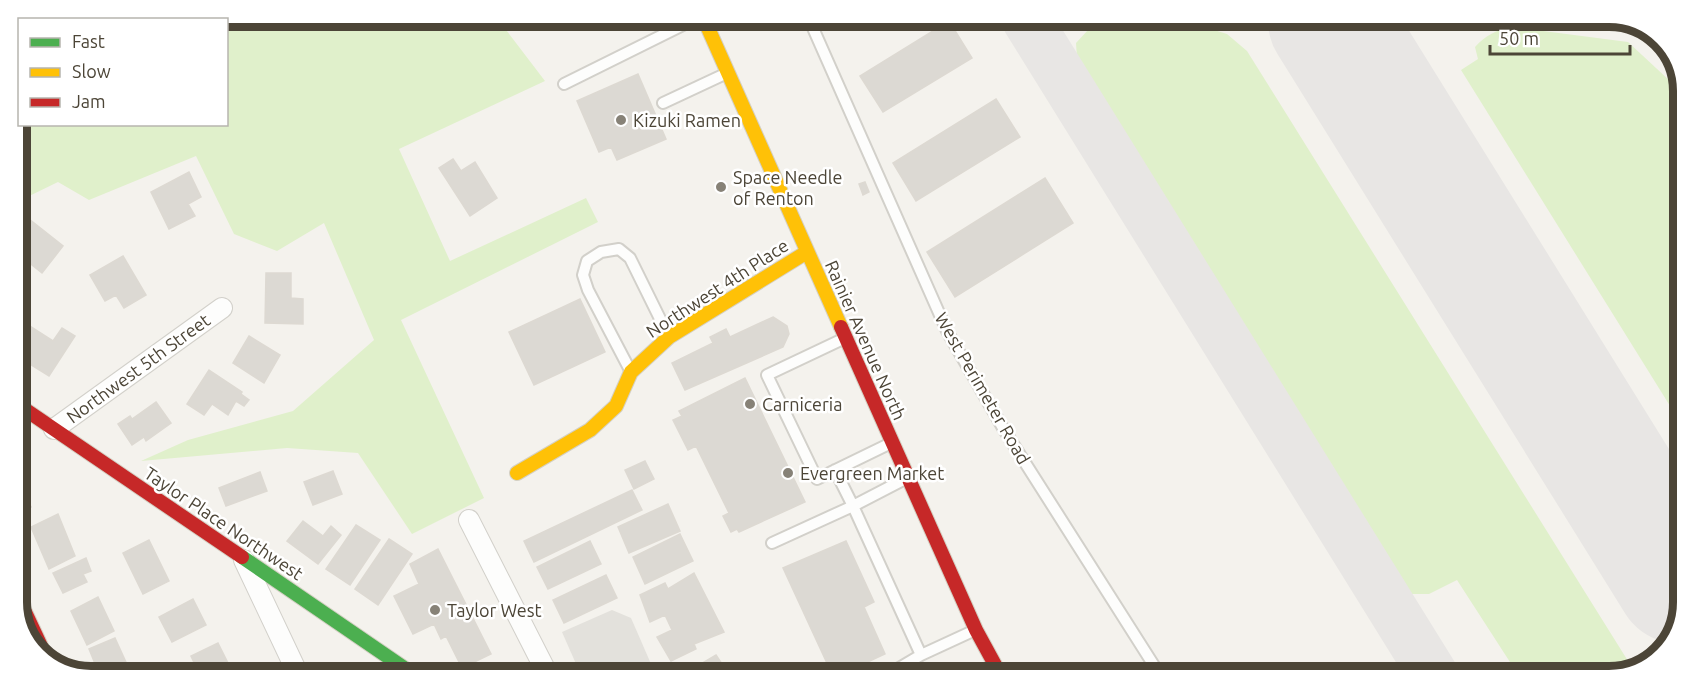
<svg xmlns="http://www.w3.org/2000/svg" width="1700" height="693" font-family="Ubuntu,sans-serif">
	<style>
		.green { fill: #e0f0cb }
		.parking { fill: #e3e1dc }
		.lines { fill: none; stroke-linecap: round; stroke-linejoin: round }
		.taxiway { stroke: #e8e6e4; stroke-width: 50 }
		.runway { stroke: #e8e6e4; stroke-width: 124 }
		.building { fill: #dcd9d3; stroke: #ddd9d2; stroke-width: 1.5 }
		.lane-casing { stroke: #d2d0ca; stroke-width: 14 }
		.street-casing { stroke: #d2d0ca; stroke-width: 22 }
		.fast-casing { stroke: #d4d0c3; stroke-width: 16 }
		.slow-casing { stroke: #d4d0c3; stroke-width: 16 }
		.jam-casing { stroke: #d4d0c3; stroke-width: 16 }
		.lane { stroke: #fdfdfc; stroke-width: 10 }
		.street { stroke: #fdfdfc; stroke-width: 20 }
		.fast { stroke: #4caf50; stroke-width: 14 }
		.slow { stroke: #ffc107; stroke-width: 14 }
		.jam { stroke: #c62828; stroke-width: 14 }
		.poi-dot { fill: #878277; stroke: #fff; stroke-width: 2 }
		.labels { text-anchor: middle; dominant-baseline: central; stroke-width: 5; stroke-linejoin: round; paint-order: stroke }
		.poi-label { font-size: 18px; fill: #4c4537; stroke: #fff; text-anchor: start }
		.street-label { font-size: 18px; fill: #4c4537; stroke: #fff }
		.rim { fill: none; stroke: #4c4537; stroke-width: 8 }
	</style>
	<rect width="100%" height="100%" fill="#f4f2ed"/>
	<path class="green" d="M164,17L497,18L545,81L399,149L450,261L586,198L598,222L401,320L484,498L412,534L358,453L287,448L141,461L188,440L293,411L374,340L324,223L277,251L234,234L196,156L89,200L58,182L17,202V87L19,85L20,124H226V20L157,19Z
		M1195,24L1227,34L1247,51L1633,669L1609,676H1519L1457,580L1429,594H1410L1077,58L1076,43L1088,30Z
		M1512,27L1628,42L1670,81L1683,100L1680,422L1461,70L1478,59L1475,47C1486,35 1496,30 1512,27Z"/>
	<path class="parking" d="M612,610L631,618L655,673H580L562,632Z"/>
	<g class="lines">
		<path class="taxiway" d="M1027,20L1434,676"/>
		<path class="runway" d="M1330,21L1678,581"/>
	</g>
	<path class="building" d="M949,21L972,58L883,112L860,76Z
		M638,74L666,139L617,160L611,147L599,152L577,101Z
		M996,99L1020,137L916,201L893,163Z
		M453,159L461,171L475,162L497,198L470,216L439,168Z
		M189,172L201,197L188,204L195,216L169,229L151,192Z
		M1045,178L1073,223L955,297L927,252Z
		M865,182L869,192L863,195L859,184Z
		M24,215L63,246L42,273L17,253V225Z
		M123,256L146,295L124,308L116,295L105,301L90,275Z
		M266,273H291V298L303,299V324L265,323Z
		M580,299L605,352L534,385L509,332Z
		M773,317L787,326L789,334L783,347L685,390L672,363L713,343L710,337L726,329L730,337Z
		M28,325L53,341L62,328L75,336L49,376L17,356V342Z
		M249,336L280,355L264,383L233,363Z
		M209,370L242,392L241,394L249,400L244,406L236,401L228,415L212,404L204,415L187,404Z
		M745,378L805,502L739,532L737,529L731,532L723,516L729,513L696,446L688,450L673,420L682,416L679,411Z
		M156,402L171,423L146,441L144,437L132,445L118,424L130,416L132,419Z
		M645,461L654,479L634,489L625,470Z
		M17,468L30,488L27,490L30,495L26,497L31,507L17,515Z
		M333,471L342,494L313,505L304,482Z
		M260,472L267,491L226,506L219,488Z
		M632,490L642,510L534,562L524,541Z
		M668,504L680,531L629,553L618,527Z
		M58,514L75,556L49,569L31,527Z
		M303,521L323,536L331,526L341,535L318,564L287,541Z
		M356,525L380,540L350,585L326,569Z
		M680,534L693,561L645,584L633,557Z
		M389,539L412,554L378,605L355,589Z
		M149,540L169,581L143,594L123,553Z
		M590,541L601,564L548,589L537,567Z
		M846,541L874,602L864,607L885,654L842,674H832L783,568Z
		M438,549L491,654L462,668L446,636L441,639L434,624L413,634L394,596L419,584L410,564Z
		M86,558L91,571L83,574L87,582L63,593L53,573Z
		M694,573L724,632L694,644L696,649L671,661L657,637L672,630L665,615L650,622L640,595L665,583L668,589Z
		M606,575L617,598L564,623L553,600Z
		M98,597L114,631L87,645L71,611Z
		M193,599L206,625L172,642L159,617Z
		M115,638L130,671H98L89,649Z
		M218,643L231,669L198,671L191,656Z
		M716,655L728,673H673L686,666L689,671Z"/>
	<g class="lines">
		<defs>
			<path id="lane" d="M809,19L947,331L1003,428L1160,675
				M564,84L695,19
				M663,103L725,74
				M843,339L767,375L817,479L891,443
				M631,372L588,290L583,275L587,261L601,252L619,249L630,258L669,337
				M835,470L853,506L905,479
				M772,543L853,506L921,655L973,631
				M889,674L921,655
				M974,674L992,666"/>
			<path id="street" d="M54,429L222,308
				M469,520L547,673
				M244,560L297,672"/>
			<path id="fast" d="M242,557L410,672"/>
			<path id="slow" d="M704,19L841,327
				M517,473L590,430L616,406L631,372L669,337L807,252"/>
			<path id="jam" d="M841,327L976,630L1000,674
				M17,404L242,557
				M17,595L47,659"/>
		</defs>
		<use href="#lane" class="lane-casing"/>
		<use href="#street" class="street-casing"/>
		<use href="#fast" class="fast-casing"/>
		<use href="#slow" class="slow-casing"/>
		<use href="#jam" class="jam-casing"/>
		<use href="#lane" class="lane"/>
		<use href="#street" class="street"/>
		<use href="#fast" class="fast"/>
		<use href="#slow" class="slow"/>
		<use href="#jam" class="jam"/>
	</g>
	<g class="poi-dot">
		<circle cx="621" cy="120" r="6"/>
		<circle cx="721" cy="187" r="6"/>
		<circle cx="750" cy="404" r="6"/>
		<circle cx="788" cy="473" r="6"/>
		<circle cx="435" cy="610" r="6"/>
	</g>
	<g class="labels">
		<g class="poi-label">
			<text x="633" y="120">Kizuki Ramen</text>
			<text x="733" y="177">Space Needle<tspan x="733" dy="21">of Renton</tspan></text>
			<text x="762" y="404">Carniceria</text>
			<text x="800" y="473">Evergreen Market</text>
			<text x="447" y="610">Taylor West</text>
		</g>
		<g class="street-label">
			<text transform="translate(717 288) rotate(-33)">Northwest 4th Place</text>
			<text transform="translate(866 340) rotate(66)">Rainier Avenue North</text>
			<text transform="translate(138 368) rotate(-36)">Northwest 5th Street</text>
			<text transform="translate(983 388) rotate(60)">West Perimeter Road</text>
			<text transform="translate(224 523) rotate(34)">Taylor Place Northwest</text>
		</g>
	</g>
	<path d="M0 0H1700V693H0ZM91 27H1609A64 64 0 0 1 1673 91V602A64 64 0 0 1 1609 666H91A64 64 0 0 1 27 602V91A64 64 0 0 1 91 27Z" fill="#fff" fill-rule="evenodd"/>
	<path class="rim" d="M91 27H1609A64 64 0 0 1 1673 91V602A64 64 0 0 1 1609 666H91A64 64 0 0 1 27 602V91A64 64 0 0 1 91 27Z"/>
	<rect x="18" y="18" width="210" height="108" fill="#ffffff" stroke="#b7b5af" stroke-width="1.5"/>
	<rect x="30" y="38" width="30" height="9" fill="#4caf50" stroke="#b7b5af" stroke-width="1.5"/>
	<text x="72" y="48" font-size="18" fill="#4c4537">Fast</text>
	<rect x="30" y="68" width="30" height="9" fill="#ffc107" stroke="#b7b5af" stroke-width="1.5"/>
	<text x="72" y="78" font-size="18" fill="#4c4537">Slow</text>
	<rect x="30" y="98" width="30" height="9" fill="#c62828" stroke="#b7b5af" stroke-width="1.5"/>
	<text x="72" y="108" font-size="18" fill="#4c4537">Jam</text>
	<path d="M1490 45v9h140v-9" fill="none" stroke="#4c4537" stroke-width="3"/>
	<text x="1499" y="45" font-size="18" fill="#4c4537" stroke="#ffffff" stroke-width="4.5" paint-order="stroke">50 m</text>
</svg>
